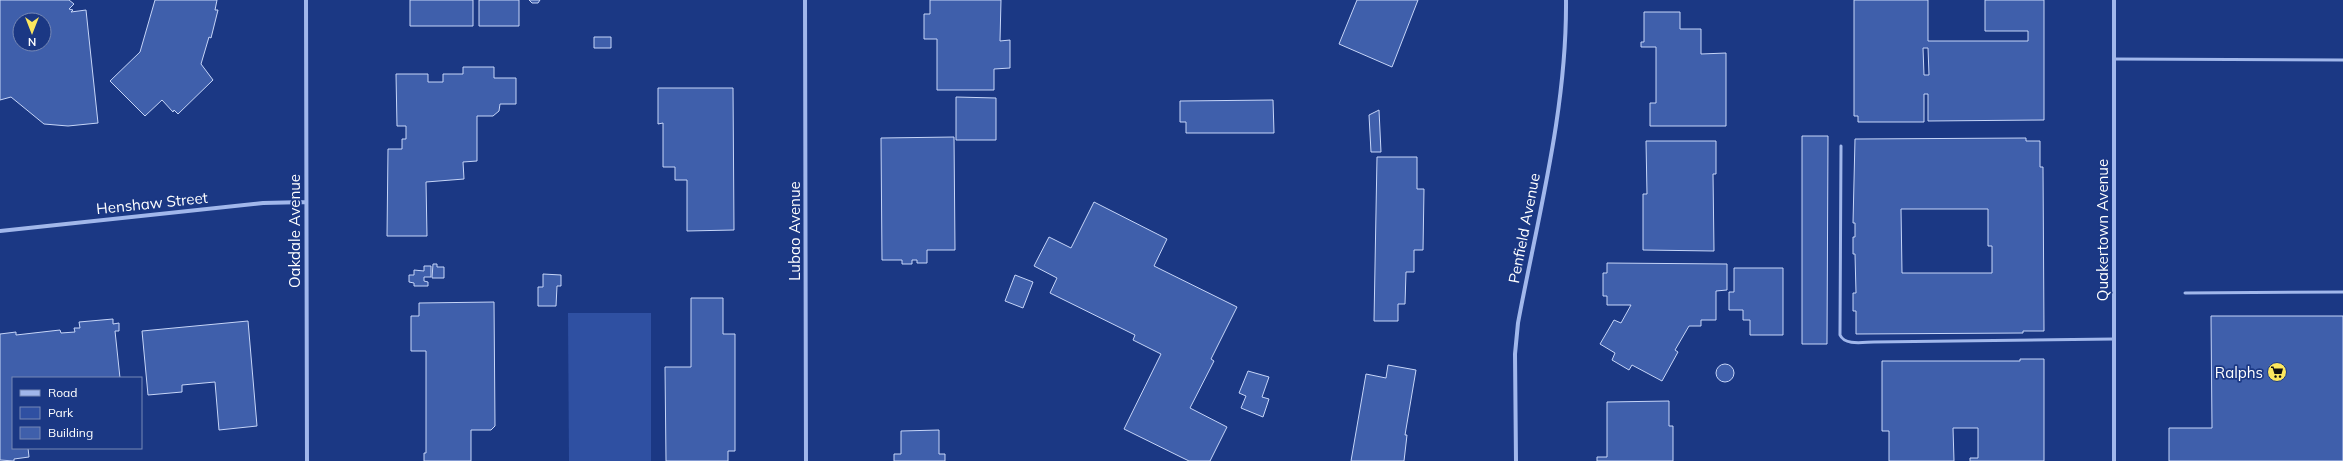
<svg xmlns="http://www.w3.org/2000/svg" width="2343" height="461" font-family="Mulish,sans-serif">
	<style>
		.green { fill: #2f50a2 }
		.building { fill: #3f5fab; stroke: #c6d5f8; fill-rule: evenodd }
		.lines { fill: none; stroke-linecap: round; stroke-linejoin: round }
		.lane { stroke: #a1b7eb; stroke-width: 3 }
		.street { stroke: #a1b7eb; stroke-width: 4 }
		.labels { text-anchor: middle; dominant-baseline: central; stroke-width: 3.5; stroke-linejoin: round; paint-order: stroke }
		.street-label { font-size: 15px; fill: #fff; stroke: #1b3884 }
		.poi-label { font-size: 15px; fill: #fff; stroke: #1b3884; text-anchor: end }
	</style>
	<rect width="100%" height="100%" fill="#1b3884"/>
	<path class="green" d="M568,313H651V461H569Z"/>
	<path class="building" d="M0,0H69L74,4L69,9L73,10L71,12L86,10L98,123L68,126L44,124L11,97L0,100ZM20,20H44V44H20Z
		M155,0H217L215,10H218L211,38L209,37L201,64L213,80L178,114L174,110L173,112L162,100L145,116L110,81L140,52Z
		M410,0H473V26H410Z
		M479,0H519V26H479Z
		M529,0H540L538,3H532Z
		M930,0H1001L1000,41L1010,40V68L994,69V90H937V39H924V14H930Z
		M1357,0H1418L1392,67L1339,44Z
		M1854,0H1928V41H2028V31H1985V0H2044V120L1928,121V94H1924V122H1858V116H1854ZM1923,48H1928L1929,75H1924Z
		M1644,12H1680V29H1701V54L1726,53V126H1650V103H1656V47H1641V42H1644Z
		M594,37H611V48H594Z
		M463,67H494V78H516V104H500L499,111L493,116H477V161L463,162L464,179L426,182L427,236H387L388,149H402V139H406V126H397L396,74H428V82H443V74H463Z
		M658,88H733L734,230L687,231V180H675V167H663V123L658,124Z
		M956,97L996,98V140H956Z
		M1273,100L1274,133H1186V122H1180V101Z
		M1379,110L1381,152H1371L1369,115Z
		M1802,136H1828L1827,344H1802Z
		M954,137L955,250H927V263H917V260H912V264H902V260H882L881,138Z
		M2026,138V141H2040V167H2043L2044,331H2023V333L1856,334V311H1853V293H1856L1855,254H1853V237H1855V223H1853L1855,139ZM1901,209H1988V246H1992V273H1902Z
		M1646,141H1716V174H1713L1714,251L1643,250V194H1647Z
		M1377,157H1417V189H1424L1423,250H1414V272H1406L1405,304H1398V321H1374Z
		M1094,202L1167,239L1154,266L1237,307L1211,359L1214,361L1190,408L1227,427L1210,461H1189L1124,429L1161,354L1133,340L1135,335L1050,293L1057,278L1034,266L1049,237L1071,248Z
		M1607,263L1727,264V290L1716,291V320H1701V326H1689L1675,350L1678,352L1662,381L1632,365L1629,370L1612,360L1615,353L1600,344L1614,320L1621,323L1631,305H1607V296H1603V273H1607Z
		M433,264H437V267H444V278H432Z
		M424,266H431V277H424V281L428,282V286H414V283L409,282V275H414V270L424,271Z
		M1734,268H1783V335H1750V320H1743V310H1729V292H1734Z
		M543,274L561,275V286H557L556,306H538V287H543Z
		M1015,275L1033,282L1023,308L1005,301Z
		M691,298H723V334H735V451H728V461H666L665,367H691Z
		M494,302L495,426L491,430H471V461H424V453H426V351H411V316H419V303Z
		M2211,316H2343V461H2169V428H2212Z
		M113,319V324L119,323V331H115L120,378H13V448H28L29,457L14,459V461L0,460V334L16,332V335L60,330L61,333L75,332L74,328H80L79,322Z
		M248,321L257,426L219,430L215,382L182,385V392L148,395L142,331Z
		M2020,359H2044V461H1970V458H1978V428H1953L1954,461H1889V431H1882V361H2020Z
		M1716 373a9 9 0 1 1 18 0a9 9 0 1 1-18 0Z
		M1388,365L1416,370L1405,435H1407L1404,461H1351L1366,374L1386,378Z
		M1248,371L1269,377L1262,397L1269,399L1263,417L1241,408L1246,396L1239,393Z
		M1669,401V426H1673V461H1597V457H1607V402Z
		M939,430V454H945V461H894V454H901V431Z"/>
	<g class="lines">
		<path class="lane" d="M2114,59L2343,60
			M1841,146L1840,335C1845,346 1864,342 1874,342L2114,339
			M2185,293L2343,292"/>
		<path class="street" d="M306,0L307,461
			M805,0L806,461
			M0,231L263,203L306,202
			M1516,461L1515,354L1518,323C1538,216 1567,109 1566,0
			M2114,461V0"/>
	</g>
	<defs>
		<symbol id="supermarket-disc" viewBox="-11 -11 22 22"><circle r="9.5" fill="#fce75e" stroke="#1b3884"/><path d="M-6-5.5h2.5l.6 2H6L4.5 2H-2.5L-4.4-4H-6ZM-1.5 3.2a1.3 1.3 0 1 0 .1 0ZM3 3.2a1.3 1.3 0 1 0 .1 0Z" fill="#111"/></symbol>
	</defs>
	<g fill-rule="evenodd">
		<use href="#supermarket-disc" x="2266" y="361" width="22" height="22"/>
	</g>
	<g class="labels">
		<g class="street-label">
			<text transform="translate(152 203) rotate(-6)">Henshaw Street</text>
			<text transform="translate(1524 228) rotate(-79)">Penfield Avenue</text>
			<text transform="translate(2102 230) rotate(-90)">Quakertown Avenue</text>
			<text transform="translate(294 231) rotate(-90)">Oakdale Avenue</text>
			<text transform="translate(794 231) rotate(-90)">Lubao Avenue</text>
		</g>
		<g class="poi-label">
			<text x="2263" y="372">Ralphs</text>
		</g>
	</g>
	<rect x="12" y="377" width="130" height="72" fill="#1b3884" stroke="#7688b5"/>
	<rect x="20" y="390" width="20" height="6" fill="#a1b7eb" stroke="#7688b5"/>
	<text x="48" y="397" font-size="12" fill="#ffffff">Road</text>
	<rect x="20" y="407" width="20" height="12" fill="#2f50a2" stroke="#7688b5"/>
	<text x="48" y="417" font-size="12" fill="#ffffff">Park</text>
	<rect x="20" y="427" width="20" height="12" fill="#3f5fab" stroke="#7688b5"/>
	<text x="48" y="437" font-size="12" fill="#ffffff">Building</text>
	<g transform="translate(32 32) rotate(180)"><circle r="19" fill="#1b3884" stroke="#7688b5"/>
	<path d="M0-3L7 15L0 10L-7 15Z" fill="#fce75e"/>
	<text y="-6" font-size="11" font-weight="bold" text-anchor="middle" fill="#ffffff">N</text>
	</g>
</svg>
